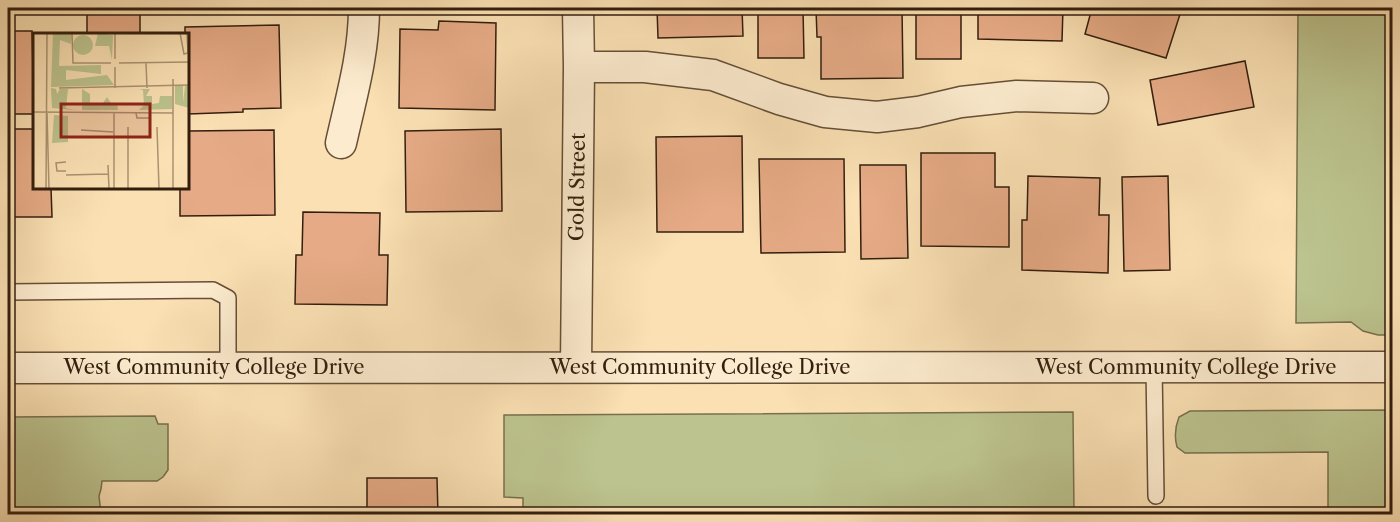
<svg xmlns="http://www.w3.org/2000/svg" width="1400" height="522" font-family="'Libre Caslon Text',serif">
	<style>
		.green { fill: #bcc38e; stroke: #78704e; stroke-width: 1.5 }
		.building { fill: #e6ab86; stroke: #331e0e; stroke-width: 1.5 }
		.lines { fill: none; stroke-linecap: round; stroke-linejoin: round }
		.lane-casing { stroke: #654e37; stroke-width: 18 }
		.street-casing { stroke: #654e37; stroke-width: 33 }
		.lane { stroke: #fcebce; stroke-width: 15 }
		.street { stroke: #fcebce; stroke-width: 30 }
		.labels { text-anchor: middle; dominant-baseline: central; stroke-width: 4.5; stroke-linejoin: round; paint-order: stroke }
		.street-label { font-size: 20px; fill: #331e0e; stroke: #fcebce }
		.inset-road { fill: none; stroke: #aa9271; stroke-width: 1.5 }
		.view { fill: #8f2418; fill-opacity: 0.15; stroke: #8f2418; stroke-width: 3 }
		.inset-edge { fill: none; stroke: #331e0e; stroke-width: 3 }
	</style>
	<rect width="100%" height="100%" fill="#fae0b3"/>
	<filter id="stains"><feTurbulence type="fractalNoise" baseFrequency=".00333" numOctaves="4"/><feColorMatrix values="0 0 0 0 .2 0 0 0 0 .09 0 0 0 0 .02 0 0 0 .5 -.17"/></filter>
	<radialGradient id="worn" r=".72"><stop offset=".6" stop-color="#630" stop-opacity="0"/><stop offset="1" stop-color="#630" stop-opacity=".3"/></radialGradient>
	<path class="green" d="M1298,8H1392V335H1378L1363,331L1351,322L1296,323Z
		M1392,410V514H1328V452L1185,453L1177,447C1174,436 1175,427 1179,417L1190,411Z
		M1073,412L1074,514H523V498L504,497V415Z
		M155,416L158,424H168V470L163,477L157,481H102L101,489L99,496L101,514H8V417Z"/>
	<path class="building" d="M229,8H282V12L229,13Z
		M439,8H495V9L439,10Z
		M657,8H742L743,36L658,38Z
		M758,8H803L804,58H758Z
		M816,8H902L903,78L821,79V37H817Z
		M916,8H961V59H916Z
		M978,8H1063L1062,41L978,39Z
		M1092,8H1182L1166,58L1085,34Z
		M87,12H140V34H87Z
		M439,21L496,23L495,110L399,108L400,29L438,30Z
		M279,25L281,108L243,109V112L188,114V34H185V27Z
		M8,31H32L34,114H8Z
		M1245,61L1254,107L1158,125L1150,80Z
		M8,129H34V188H51L52,217H8Z
		M501,129L502,211L406,212L405,131Z
		M274,130L275,215L180,216V188H188V131Z
		M742,136L743,232H657L656,137Z
		M921,153H995V187H1009V247L921,246Z
		M759,159H844L845,252L761,253Z
		M860,165H906L908,258L861,259Z
		M1028,176L1100,178L1099,215H1109L1108,273L1022,270V220H1027Z
		M1168,176L1170,270L1124,271L1122,177Z
		M303,212L380,213L379,255H388L387,305L295,304L296,255H302Z
		M367,478H437L438,514H367Z
		M108,509H168L176,514H108Z"/>
	<g class="lines">
		<defs>
			<path id="lane" d="M8,292L213,290L228,298V367
				M1154,367L1156,496"/>
			<path id="street" d="M579,67H645L713,75L779,99L825,112L877,117L918,112L961,102L1017,96L1093,98
				M341,143C351,98 364,54 364,8
				M576,367L579,67L578,8
				M8,368L1392,367"/>
		</defs>
		<use href="#lane" class="lane-casing"/>
		<use href="#street" class="street-casing"/>
		<use href="#lane" class="lane"/>
		<use href="#street" class="street"/>
	</g>
	<g class="labels">
		<g class="street-label">
			<text transform="translate(577 187) rotate(-89)">Gold Street</text>
			<text x="214" y="367">West Community College Drive</text>
			<text x="700" y="367">West Community College Drive</text>
			<text x="1186" y="367">West Community College Drive</text>
		</g>
	</g>
	<g transform="translate(33 33)">
		<rect width="156" height="156" fill="#fae0b3"/>
		<path d="M20,0H39L38,11L27,7L26,33L68,32V41L33,37V47L74,42L81,52L18,54ZM65,0L80,2L79,27L76,13H62ZM40 12a10 10 0 1 1 20 0a10 10 0 1 1-20 0ZM142,53H150V69L152,53H156V75L142,71ZM18,55L23,56L24,61L27,56H35L33,75L42,77L19,75ZM49,56L57,61V70H70L74,64L78,70H84L85,77H49ZM106,56H117L113,63H119V71L126,70L127,63H139V76L106,77L111,72L110,57ZM21,82L35,83V109L19,110Z" fill="#bcc38e"/>
		<path class="inset-road" d="M39,0L40,30H78M147,0L151,21L155,20L154,0M82,26V0M86,30L156,29M113,30L114,55M26,55L156,52M82,55V34M0,79L140,80M14,80L16,156M81,80V156M103,80L104,85H117V80M124,94L126,156M48,97L80,99M75,132L76,156M33,138H24L23,130L33,129M33,142L75,141M13,156L14,0M95,156V94M140,156V46"/>
		<path class="view" d="M28,71H117V104H28Z"/>
		<rect width="156" height="156" class="inset-edge"/>
	</g>
	<rect width="1400" height="522" fill="none" stroke="#fae0b3" stroke-width="30"/>
	<rect x="9" y="9" width="1382" height="504" fill="none" stroke="#331e0e" stroke-width="3"/>
	<rect x="15" y="15" width="1370" height="492" fill="none" stroke="#331e0e" stroke-width="1.5"/>
	<rect width="100%" height="100%" filter="url(#stains)"/>
	<rect width="100%" height="100%" fill="url(#worn)"/>
</svg>
